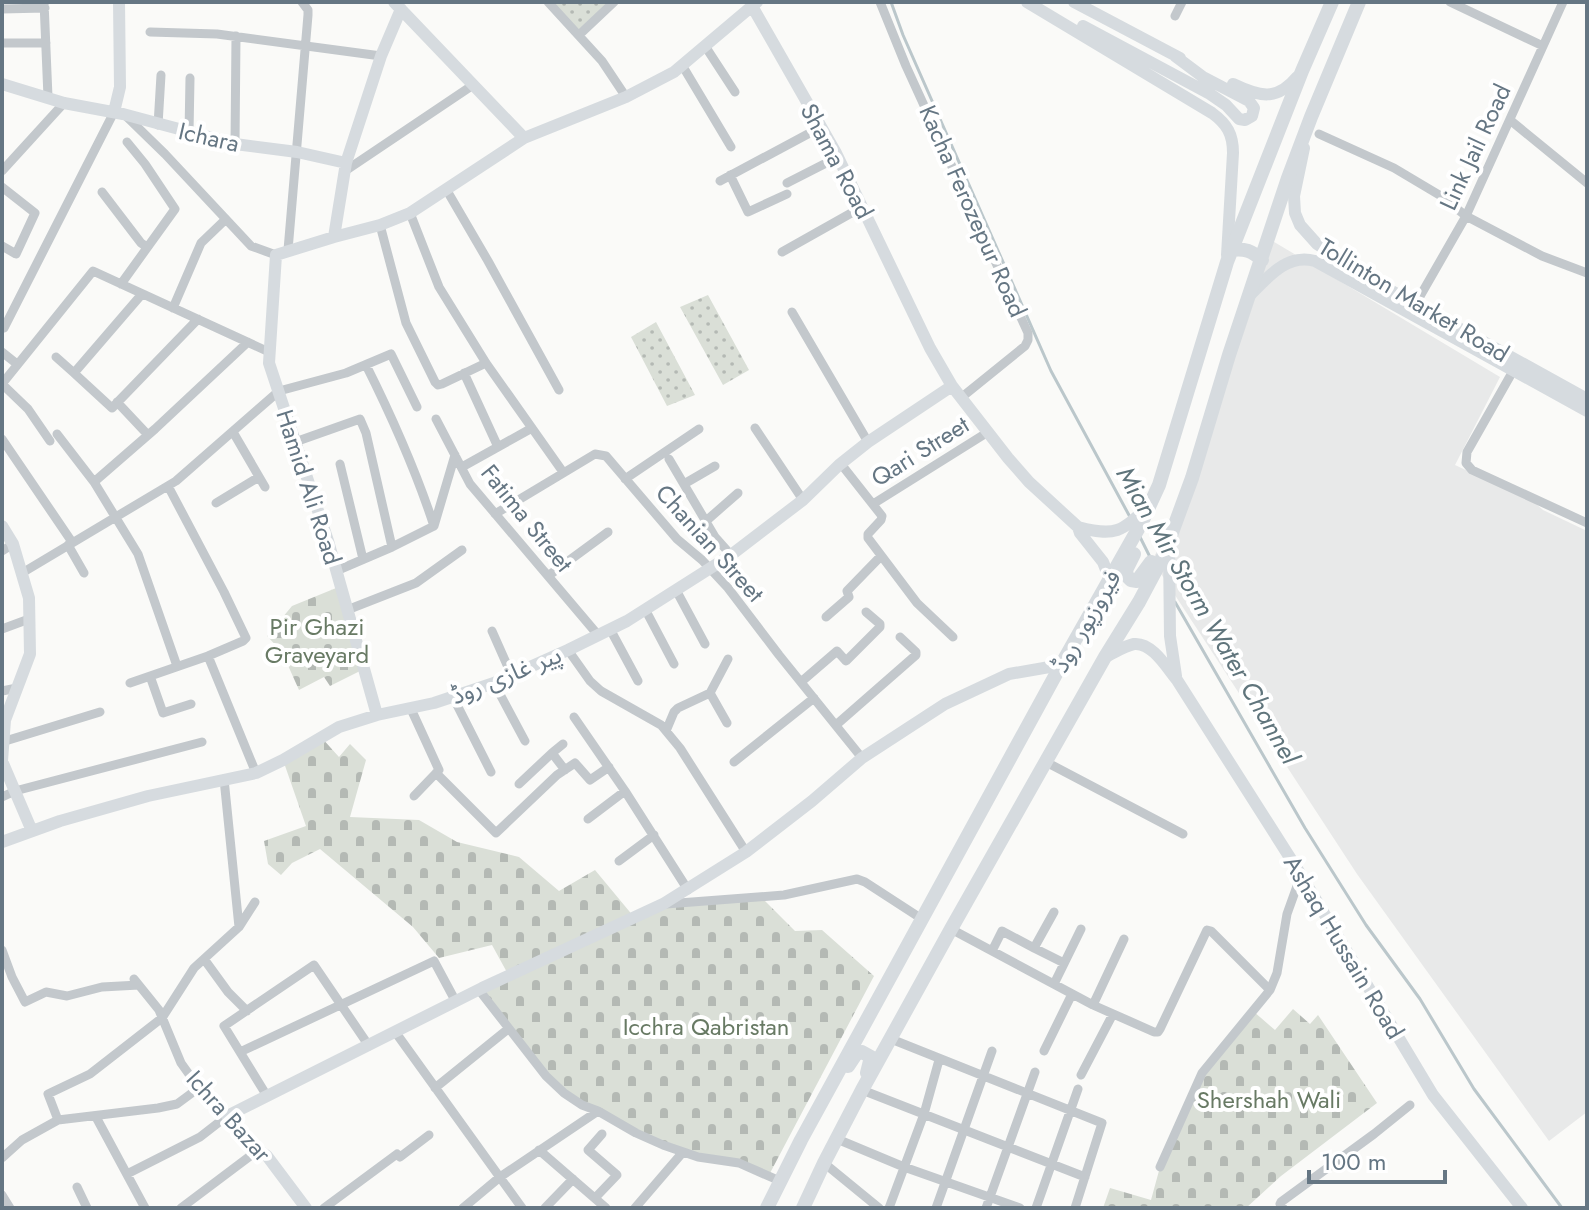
<svg xmlns="http://www.w3.org/2000/svg" width="1589" height="1210" font-family="Jost,'Noto Sans Arabic',sans-serif">
	<style>
		.built { fill: #e8e9e9 }
		.cemetery { fill: url(#cemetery-stones) }
		.park { fill: url(#park-dots) }
		.lines { fill: none; stroke-linecap: round; stroke-linejoin: round }
		.stream { stroke: #bbc7cb; stroke-width: 3 }
		.street { stroke: #c3c8cc; stroke-width: 9 }
		.secondary { stroke: #d6dbdf; stroke-width: 12 }
		.primary { stroke: #d6dbdf; stroke-width: 14 }
		.labels { text-anchor: middle; dominant-baseline: central; stroke-width: 8; stroke-linejoin: round; paint-order: stroke }
		.street-label { font-size: 24px; fill: #657683; stroke: #fff }
		.park-label { font-size: 24px; fill: #687a64; stroke: #fff }
		.water-label { font-size: 26px; font-style: italic; fill: #60757c; stroke: #fff }
	</style>
	<defs>
		<pattern id="cemetery-stones" width="16" height="16" patternUnits="userSpaceOnUse" patternTransform="scale(2)"><rect width="16" height="16" fill="#dadfd7"/><path d="M2 7V4a2 2 0 0 1 4 0v3zM10 15v-3a2 2 0 0 1 4 0v3z" fill="#b4b9b4"/></pattern>
		<pattern id="park-dots" width="8" height="8" patternUnits="userSpaceOnUse" patternTransform="scale(2)"><rect width="8" height="8" fill="#dadfd7"/><path d="M2 2h.1M6 6h.1" fill="none" stroke="#b4b9b4" stroke-width="1.8" stroke-linecap="round"/></pattern>
	</defs>
	<rect width="100%" height="100%" fill="#fafaf8"/>
	<path class="built" d="M1266,237L1500,377L1455,465L1534,502L1543,510L1587,531V1112L1549,1141L1357,874L1152,560L1169,531Z"/>
	<path class="cemetery" d="M341,586L364,669L330,686L324,677L299,690L282,652L267,636L292,606Z
		M321,737L339,757L350,744L366,760L350,817L419,820L457,842L519,857L559,891L595,870L634,917L663,904L761,897L795,931L822,930L874,976L769,1175L663,1145L561,1091L479,990L509,976L492,945L439,958L413,927L320,849L292,863L281,875L268,864L264,841L306,826L283,760Z
		M1293,1009L1310,1024L1318,1015L1377,1103L1281,1176L1246,1208H1103L1110,1188L1151,1200L1160,1167L1202,1073L1253,1011L1275,1030Z"/>
	<path class="park" d="M547,2H614L579,35Z
		M708,295L749,370L723,385L680,307Z
		M656,322L695,395L667,406L631,337Z"/>
	<g class="lines">
		<path class="stream" d="M891,2L903,35L1051,371L1130,517
			M1139,535L1150,557
			M1175,602L1305,828L1366,925L1420,999L1474,1089L1562,1208"/>
		<path class="street" d="M44,2L48,97
			M548,2L602,61L626,97
			M880,2L906,66L1028,333V340L1025,346L962,397
			M1450,2L1543,46
			M2,9L45,8
			M1175,16L1182,2
			M150,32L217,34L381,56
			M579,35L614,2
			M2,43H46
			M705,46L735,92
			M682,65L731,147
			M126,116L165,154L251,246L276,255
			M1510,120L1587,183
			M158,125L161,75
			M189,133L190,78
			M1319,134L1394,168L1441,196L1466,216L1542,256L1587,273
			M235,144L236,36
			M2,171L64,103
			M345,171L473,85
			M730,175L748,212L787,194
			M720,181L821,127
			M787,183L838,157
			M2,187L35,213L16,254L2,246
			M446,189L488,261L559,390
			M102,192L141,243L147,247
			M410,213L439,287L486,363L563,472
			M380,225L406,323L435,382L438,385L442,384L486,363
			M288,250L308,15V10L302,2
			M782,252L862,207
			M121,284L175,209L145,164L127,142
			M1415,305L1466,216L1563,2
			M173,308L201,243L226,219
			M792,312L868,442
			M4,328L114,112
			M2,352L17,364
			M56,357L74,373L142,294
			M366,365C393,419 415,468 434,526L392,547
			M1513,371L1467,452L1466,463L1472,470L1587,523
			M74,373L112,408L198,319
			M464,373L498,447
			M2,384L93,271L269,352
			M2,384L28,409L50,441
			M117,402L148,435
			M436,419L470,484L598,635
			M755,428L803,500
			M233,432L265,487
			M57,434L94,482L138,554L177,666
			M2,439L72,542
			M295,442L360,419L366,433L392,547L336,571
			M669,459L715,537L731,555
			M340,464L363,559
			M841,464L882,516L881,520L868,534V538L917,603L953,637
			M462,467L532,428
			M625,479L699,429
			M94,482L155,429L248,342
			M684,484L715,466
			M216,503L259,477
			M873,504L988,432
			M495,514L595,454L606,456L677,539L702,560L728,588L779,655L862,758
			M706,521L738,493
			M434,526L455,455
			M68,545L84,573
			M2,551L13,544
			M22,573L176,481L279,391L346,373L391,354L417,407
			M548,576L608,532
			M676,590L705,644
			M645,609L674,664
			M347,610L416,583L462,550
			M826,617L849,597L847,591L881,556
			M2,629L29,619
			M610,629L638,681
			M492,631L511,674
			M568,650L590,681L601,691L661,725L680,748L746,852
			M208,656L256,773
			M150,676L163,713L191,704
			M801,682L837,651L846,661L880,627V624L866,612
			M130,683L208,656L243,641L246,638L224,592L168,486
			M494,683L525,741
			M2,691L17,688
			M710,693L727,723
			M453,697L491,772
			M411,709L439,770L414,796
			M574,717L625,791L688,890
			M836,725L916,655V652L900,637
			M666,731L674,712L678,708L710,693L728,659
			M2,742L100,712
			M563,744L552,753L565,770
			M734,762L814,698
			M1046,762L1183,834
			M436,773L496,833L557,775L575,763L590,780L609,767
			M224,779L239,927
			M519,784L552,753
			M2,797L15,791L202,742
			M588,819L625,791
			M619,861L654,835
			M666,904L784,895L857,879L865,882L922,919
			M951,929L1093,1005L1154,1032H1158L1160,1029L1207,930L1211,931L1270,990
			M1034,948L1064,963
			M2,950L12,977L25,1002L46,992L67,996L102,987L139,985
			M992,951L1002,931L1034,948L1054,912
			M204,959L228,992L247,1011
			M1054,984L1081,929
			M479,990L546,1076L564,1093L582,1105L598,1111L636,1133L663,1145L698,1157L739,1163L780,1181
			M1093,1005L1124,939
			M396,1033L522,1208
			M891,1039L1102,1123L1075,1208
			M1044,1051L1072,994
			M240,1052L434,961L456,1002
			M1081,1075L1113,1014
			M435,1088L508,1029
			M862,1090L1085,1177
			M267,1096L224,1026L314,965L369,1046
			M96,1117L145,1208
			M58,1120L48,1094L90,1074L162,1018L194,968L239,927L255,902
			M837,1139L904,1167L1020,1208
			M539,1150L606,1208
			M2,1158L22,1140L58,1120L158,1108L177,1104L200,1087
			M824,1163L879,1208
			M1160,1167L1202,1073L1270,990L1277,973L1287,914L1301,875
			M127,1174L200,1137L227,1116L191,1077L181,1063L159,1010L134,979
			M77,1187L87,1208
			M2,1195L10,1208
			M595,1198L617,1175L588,1150L602,1134
			M181,1208L258,1150
			M324,1208L397,1154L400,1157L429,1135
			M463,1208L500,1177L598,1111
			M545,1208L573,1179
			M635,1208L683,1152
			M889,1208L924,1114L939,1060
			M936,1208L992,1051
			M986,1208L1035,1072
			M1036,1208L1078,1089
			M1283,1208L1280,1204L1281,1202L1374,1134L1410,1105"/>
		<path class="secondary" d="M394,2L524,138
			M1027,2L1212,113C1227,124 1233,134 1233,153L1227,255
			M1074,2L1180,58
			M752,6L836,153L930,348L952,386L1008,458L1029,482L1078,527L1080,533L1103,562L1110,580
			M1083,26L1210,94L1226,105L1239,119L1245,120L1252,116L1254,108L1249,101L1203,77L1175,56
			M2,84L64,103L123,114L235,144L297,152L346,163L334,237
			M1233,84C1260,97 1277,101 1297,77
			M114,112L120,87L119,2
			M1304,148L1294,196L1295,213L1300,225L1317,244L1379,284L1587,399
			M346,163L381,56L401,9
			M1250,295C1268,277 1287,253 1315,261L1587,411
			M2,526L13,544L29,598L30,654L5,720L2,761L32,831
			M1078,527C1115,537 1122,532 1148,506
			M1169,548L1170,636L1176,676
			M1105,657C1114,653 1124,646 1134,644C1152,642 1167,668 1177,680L1301,875L1433,1095L1522,1208
			M377,715L328,541L269,363L276,255L334,237L380,225L410,213L524,138L626,97L674,72L757,2
			M2,842L60,821L148,796L256,773L283,760L339,727L377,715L434,703L494,683L568,650L627,621L731,555L803,500L839,465L868,442L952,386
			M306,1208L267,1156L258,1150L227,1116L482,988L663,904L746,852L812,801L862,758L945,704L1009,674L1061,665"/>
		<path class="primary" d="M1231,250C1245,248 1252,251 1262,260
			M1134,554L1126,570L1127,576L1131,580L1137,581L1151,562
			M848,1066L856,1054L862,1052L871,1057L867,1073
			M767,1208L801,1140L922,919L1061,665L1142,522L1159,485L1227,262L1302,71L1332,2
			M803,1208L824,1163L862,1090L951,929L1105,657L1139,602L1163,557L1192,478L1229,355L1288,178L1311,117L1359,2"/>
	</g>
	<g class="labels">
		<g class="street-label">
			<text transform="translate(209 137) rotate(13)">Ichara</text>
			<text transform="translate(1475 147) rotate(-65)">Link Jail Road</text>
			<text transform="translate(837 161) rotate(62)">Shama Road</text>
			<text transform="translate(973 211) rotate(66)">Kacha Ferozepur Road</text>
			<text transform="translate(1414 300) rotate(31)">Tollinton Market Road</text>
			<text transform="translate(920 451) rotate(-32)">Qari Street</text>
			<text transform="translate(309 487) rotate(72)">Hamid Ali Road</text>
			<text transform="translate(527 518) rotate(51)">Fatima Street</text>
			<text transform="translate(710 543) rotate(48)">Chanian Street</text>
			<text transform="translate(1086 621) rotate(-60)">فیروزپور روڈ</text>
			<text transform="translate(506 675) rotate(-22)">پیر غازی روڈ</text>
			<text transform="translate(1344 947) rotate(59)">Ashaq Hussain Road</text>
			<text transform="translate(229 1116) rotate(48)">Ichra Bazar</text>
		</g>
		<g class="park-label">
			<text x="317" y="626">Pir Ghazi<tspan x="317" dy="28">Graveyard</tspan></text>
			<text x="706" y="1026">Icchra Qabristan</text>
			<text x="1269" y="1099">Shershah Wali</text>
		</g>
		<g class="water-label">
			<text transform="translate(1208 615) rotate(60)">Mian Mir Storm Water Channel</text>
		</g>
	</g>
	<rect width="1589" height="1210" fill="none" stroke="#657683" stroke-width="8"/>
	<path d="M1309 1170v12h136v-12" fill="none" stroke="#657683" stroke-width="4"/>
	<text x="1321" y="1170" font-size="24" fill="#657683" stroke="#ffffff" stroke-width="6" paint-order="stroke">100 m</text>
</svg>
